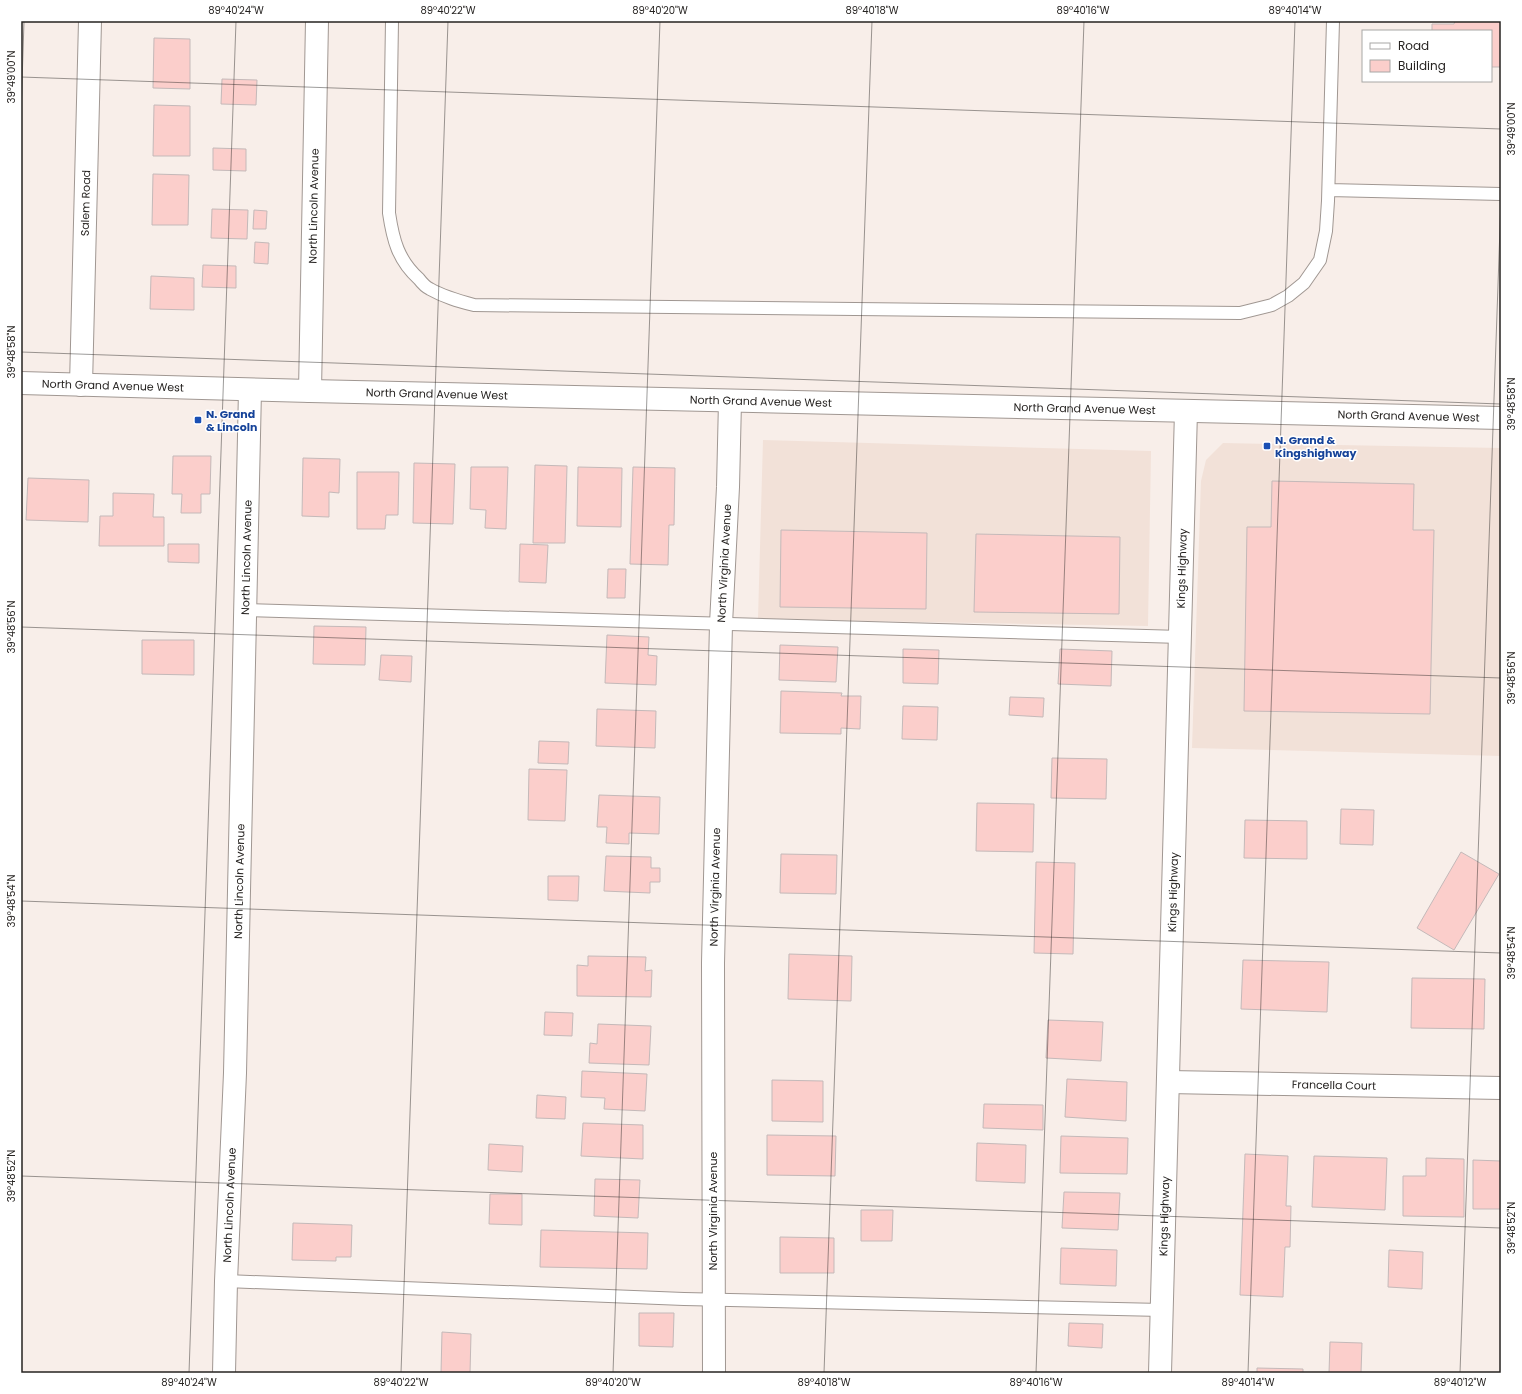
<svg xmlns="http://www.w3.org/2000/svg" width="1522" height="1394" font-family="Poppins,sans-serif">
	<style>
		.built { fill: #f2e1d8 }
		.building { fill: #fbcecb; stroke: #c4b9b9 }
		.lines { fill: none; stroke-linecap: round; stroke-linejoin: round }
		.service-casing { stroke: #a09792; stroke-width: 14 }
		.minor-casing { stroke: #a09792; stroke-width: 24 }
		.secondary-casing { stroke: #a09792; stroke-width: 24 }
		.service { stroke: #fff; stroke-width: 12 }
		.minor { stroke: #fff; stroke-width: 22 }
		.secondary { stroke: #fff; stroke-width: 22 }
		.ticks { fill: none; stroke: #262321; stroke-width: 1; stroke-opacity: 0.45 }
		.transit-dot { fill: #1a4fb4; stroke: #fff; stroke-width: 1.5 }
		.labels { text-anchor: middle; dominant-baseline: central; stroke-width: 3; stroke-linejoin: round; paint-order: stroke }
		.street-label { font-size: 11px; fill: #262321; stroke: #fff }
		.transit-label { font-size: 11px; font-weight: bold; fill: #164399; stroke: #fff; text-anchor: start }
		.neatline { fill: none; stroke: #262321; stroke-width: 1.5 }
		.ticks-label { font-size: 10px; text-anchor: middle; fill: #262321 }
	</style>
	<rect width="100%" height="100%" fill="#f8eee9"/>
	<path class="built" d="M763,440L1151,451L1148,626L758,619Z
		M1223,443L1501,448V756L1192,748L1201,481L1206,460Z"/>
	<path class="building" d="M1455,21H1501V67H1491V31H1432V24H1454Z
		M154,38L190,39V89L153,88Z
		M222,79L257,80L256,105L221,104Z
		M154,105L190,106V156H153Z
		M213,148L246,149V171L213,170Z
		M153,174L189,175L188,225H152Z
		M212,209L248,210L247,239L211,238Z
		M254,210L267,211L266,229H253Z
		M255,242L269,243L268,264L254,263Z
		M203,265L236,266V288L202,287Z
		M151,276L194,278V310L150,309Z
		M173,456H211L210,494H201V513H181L182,494H172Z
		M303,458L340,459L339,493L329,492V517L302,516Z
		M414,463L455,464L453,524L413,523Z
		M535,465L567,466L565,543H533Z
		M471,467H508L506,529L485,528L486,510L470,509Z
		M578,467L622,468L621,527L577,526Z
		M633,467L675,468L674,525H669L668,565L630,564Z
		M357,472H399L398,515H386L385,529H357Z
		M28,478L89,480L88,522L26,520Z
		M1272,481L1414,484L1413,530H1434L1430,714L1244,711L1247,527H1271Z
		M113,493L154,494L153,517H164V546H99L100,516H113Z
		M781,530L927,533L926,609L780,607Z
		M976,534L1120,537L1119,614L974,612Z
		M168,544H199V563L168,562Z
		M520,544L548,545L546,583L519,582Z
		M608,569H626L625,598H607Z
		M314,626L366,627L365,665L313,664Z
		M607,635L649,637L648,655L657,656L656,685L605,683Z
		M142,640H194V675L142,674Z
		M780,645L838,647L836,682L779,680Z
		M903,649L939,650L938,684L903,683Z
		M1060,649L1112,651L1111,686L1058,684Z
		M381,655L412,656L411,682L379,680Z
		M781,691L842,693L841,696H861L860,729L841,728V734L780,733Z
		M1010,697L1044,698L1043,717L1009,715Z
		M903,706L938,707L937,740L902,739Z
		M597,709L656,711L655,748L596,746Z
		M539,741L569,742L568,764L538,763Z
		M1052,758L1107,759L1106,799L1051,798Z
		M529,769L567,770L565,821L528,820Z
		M599,795L660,797L659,834L629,833V844L606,843L607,827H597Z
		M977,803L1034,804L1033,852L976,851Z
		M1341,809L1374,810L1373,845L1340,844Z
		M1245,820L1307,821V859L1244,858Z
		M1461,852L1499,874L1454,950L1417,928Z
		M781,854L837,855L836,894L780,893Z
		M606,856L651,857V868H660V882H650V893L604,891Z
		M1036,862L1075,863L1073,954L1034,953Z
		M548,876H579L578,901L548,900Z
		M789,954L852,956L851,1001L788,999Z
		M588,956L646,957L645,971L652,970L651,997L577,996V965L588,966Z
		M1243,960L1329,962L1327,1012L1241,1009Z
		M1412,978L1485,979L1484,1029L1411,1028Z
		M545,1012L573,1013L572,1036L544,1035Z
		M1048,1020L1103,1022L1101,1061L1046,1058Z
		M598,1024L651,1026L649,1065L589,1063L590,1043L597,1044Z
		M582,1071L647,1074L645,1111L604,1109L605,1098L581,1097Z
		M1067,1079L1127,1082L1126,1121L1065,1117Z
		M772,1080L823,1081V1122L772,1121Z
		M537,1095L566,1097L565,1119L536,1118Z
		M984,1104L1043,1105V1130L983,1128Z
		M583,1123L643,1125V1159L581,1156Z
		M767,1135L836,1136L835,1176L767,1175Z
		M1061,1136L1128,1138L1127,1174L1060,1173Z
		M977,1143L1026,1145L1025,1183L976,1181Z
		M489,1144L523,1146L522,1172L488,1170Z
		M1245,1154L1288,1156L1286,1206H1291L1290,1247H1285L1283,1297L1240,1295Z
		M1314,1156L1387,1158L1385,1210L1312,1207Z
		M1426,1158L1464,1159V1217L1403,1216V1176H1426Z
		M1473,1160L1501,1161V1209H1473Z
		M595,1179L640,1180L638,1218L594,1216Z
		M1064,1192L1120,1193L1118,1230L1062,1228Z
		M490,1194H522V1225L489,1224Z
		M861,1210H893L892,1241H861Z
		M293,1223L352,1225L351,1257H336V1261L292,1260Z
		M541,1230L648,1233L647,1269L540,1267Z
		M780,1237L834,1238V1273H780Z
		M1061,1248L1117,1250L1116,1286L1060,1284Z
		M1389,1250L1423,1252L1422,1289L1388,1287Z
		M639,1313H674L673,1347L639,1346Z
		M1069,1323L1103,1324L1102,1348L1068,1346Z
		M442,1332L471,1334L470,1373H441Z
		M1330,1342L1362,1343L1361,1373H1329Z
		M1257,1368L1303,1369V1373H1257Z"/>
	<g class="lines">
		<defs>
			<path id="service" d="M392,21L389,213C393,240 398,260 419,279C422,283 426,287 430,289C444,297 459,301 474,305L1240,313L1272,305L1288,296L1304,283L1320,260L1326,231L1328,201L1333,21
				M1329,190L1501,194
				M245,610L1181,637
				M226,1281L684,1299L1162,1310"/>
			<g id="minor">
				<path id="s1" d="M81,385L90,21"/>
				<path id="s2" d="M310,391L317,21"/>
				<path id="s3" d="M1168,1082L1501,1088"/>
				<path id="s4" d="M224,1373L226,1281L235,1073L250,390"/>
				<path id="s5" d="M714,1373L713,963L721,624L728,487L730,401"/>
				<path id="s6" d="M1160,1373L1186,411"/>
			</g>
			<g id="secondary">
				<path id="s7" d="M21,383L310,391L1501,418"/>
			</g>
		</defs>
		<use href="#service" class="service-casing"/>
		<use href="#minor" class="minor-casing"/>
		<use href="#secondary" class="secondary-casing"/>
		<use href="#service" class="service"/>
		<use href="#minor" class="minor"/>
		<use href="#secondary" class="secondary"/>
	</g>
	<path class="ticks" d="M21,77L1501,129M21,114L24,21M21,352L1501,404M21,627L1501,678M21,901L1501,953M21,1176L1501,1228M189,1373L236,21M401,1373L448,21M613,1373L660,21M824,1373L872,21M1036,1373L1084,21M1248,1373L1295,21M1460,1373L1501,199"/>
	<g class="transit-dot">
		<rect x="194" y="416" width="8" height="8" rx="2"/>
		<rect x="1263" y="442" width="8" height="8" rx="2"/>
	</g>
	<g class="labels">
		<g class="street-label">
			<text stroke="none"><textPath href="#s1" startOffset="182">Salem Road</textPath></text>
			<text stroke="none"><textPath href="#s2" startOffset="185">North Lincoln Avenue</textPath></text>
			<text stroke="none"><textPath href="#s7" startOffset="92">North Grand Avenue West</textPath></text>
			<text stroke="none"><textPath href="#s7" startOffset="416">North Grand Avenue West</textPath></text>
			<text stroke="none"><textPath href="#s7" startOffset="740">North Grand Avenue West</textPath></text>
			<text stroke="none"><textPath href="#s7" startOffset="1064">North Grand Avenue West</textPath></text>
			<text stroke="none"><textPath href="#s7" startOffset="1388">North Grand Avenue West</textPath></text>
			<text stroke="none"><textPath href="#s4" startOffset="816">North Lincoln Avenue</textPath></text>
			<text stroke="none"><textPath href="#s5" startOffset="810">North Virginia Avenue</textPath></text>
			<text stroke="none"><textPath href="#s6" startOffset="805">Kings Highway</textPath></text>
			<text stroke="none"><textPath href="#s4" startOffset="492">North Lincoln Avenue</textPath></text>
			<text stroke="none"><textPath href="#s5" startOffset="486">North Virginia Avenue</textPath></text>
			<text stroke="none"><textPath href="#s6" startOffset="481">Kings Highway</textPath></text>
			<text stroke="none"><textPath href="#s3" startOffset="166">Francella Court</textPath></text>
			<text stroke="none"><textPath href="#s4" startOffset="168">North Lincoln Avenue</textPath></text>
			<text transform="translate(713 1211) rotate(-90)">North Virginia Avenue</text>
			<text stroke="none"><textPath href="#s6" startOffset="157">Kings Highway</textPath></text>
		</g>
		<g class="transit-label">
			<text x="206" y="414">N. Grand<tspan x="206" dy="13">&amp; Lincoln</tspan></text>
			<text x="1275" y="440">N. Grand &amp;<tspan x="1275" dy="13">Kingshighway</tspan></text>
		</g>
	</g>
	<rect width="1522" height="1394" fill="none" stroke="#ffffff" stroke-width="44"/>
	<rect x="1362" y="30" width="130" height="52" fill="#ffffff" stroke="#a8a7a6"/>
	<rect x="1370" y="43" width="20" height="6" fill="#ffffff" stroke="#a8a7a6"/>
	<text x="1398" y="50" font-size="12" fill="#262321">Road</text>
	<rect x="1370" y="60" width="20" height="12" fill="#fbcecb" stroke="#a8a7a6"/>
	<text x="1398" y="70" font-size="12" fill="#262321">Building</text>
	<rect x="22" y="22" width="1478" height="1350" class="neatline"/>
	<g class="ticks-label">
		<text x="236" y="14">89°40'24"W</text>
		<text x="448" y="14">89°40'22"W</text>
		<text x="660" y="14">89°40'20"W</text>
		<text x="872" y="14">89°40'18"W</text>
		<text x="1083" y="14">89°40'16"W</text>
		<text x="1295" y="14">89°40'14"W</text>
		<text transform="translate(11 77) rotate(-90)" y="4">39°49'00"N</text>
		<text transform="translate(1511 129) rotate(-90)" y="4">39°49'00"N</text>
		<text transform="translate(11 352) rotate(-90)" y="4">39°48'58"N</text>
		<text transform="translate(1511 404) rotate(-90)" y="4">39°48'58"N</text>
		<text transform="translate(11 627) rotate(-90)" y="4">39°48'56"N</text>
		<text transform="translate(1511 678) rotate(-90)" y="4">39°48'56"N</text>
		<text transform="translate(11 901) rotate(-90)" y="4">39°48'54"N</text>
		<text transform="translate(1511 953) rotate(-90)" y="4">39°48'54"N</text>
		<text transform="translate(11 1176) rotate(-90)" y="4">39°48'52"N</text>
		<text transform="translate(1511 1228) rotate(-90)" y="4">39°48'52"N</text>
		<text x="189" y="1386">89°40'24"W</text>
		<text x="401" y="1386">89°40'22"W</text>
		<text x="613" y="1386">89°40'20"W</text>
		<text x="824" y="1386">89°40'18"W</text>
		<text x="1036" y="1386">89°40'16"W</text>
		<text x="1248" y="1386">89°40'14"W</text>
		<text x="1460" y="1386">89°40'12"W</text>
	</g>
</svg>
